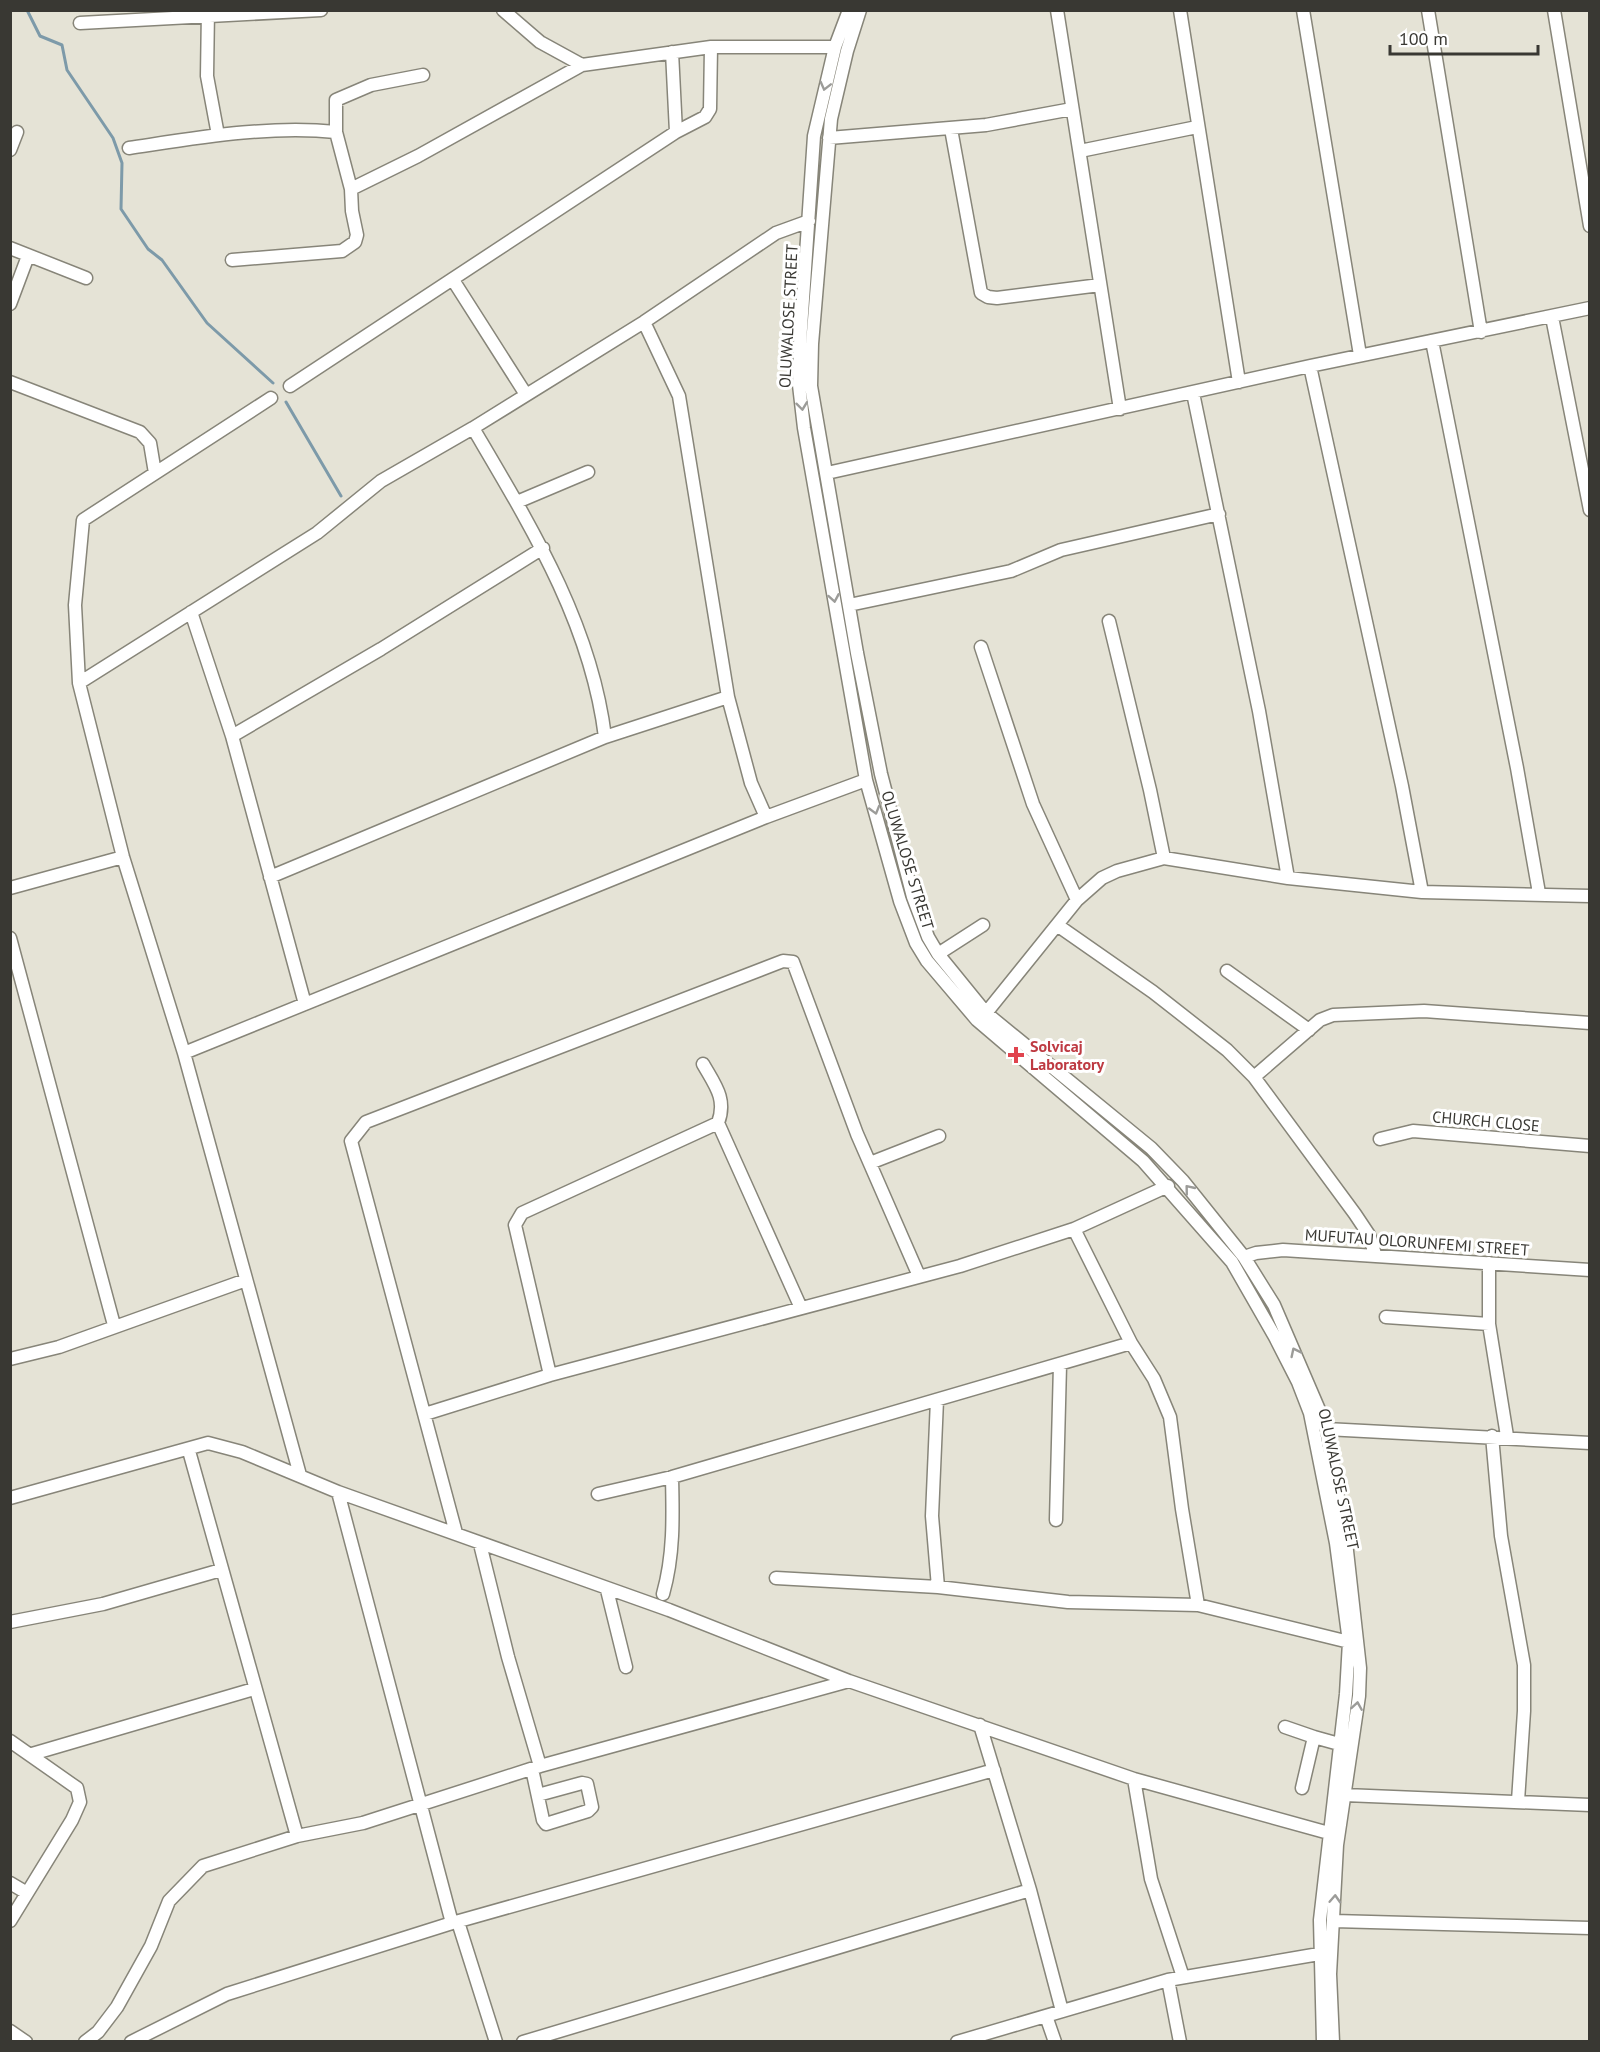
<svg xmlns="http://www.w3.org/2000/svg" width="1600" height="2052" font-family="'PT Sans',sans-serif">
	<style>
		.lines { fill: none; stroke-linecap: round; stroke-linejoin: round }
		.stream { stroke: #7d9aa9; stroke-width: 3 }
		.minor-casing { stroke: #878579; stroke-width: 15 }
		.minor { stroke: #fff; stroke-width: 12 }
		.oneway { stroke: #9c9c99 }
		.health-dot { fill: #e0444e; stroke: #fff; stroke-width: 2 }
		.labels { text-anchor: middle; dominant-baseline: central; stroke-width: 6; stroke-linejoin: round; paint-order: stroke }
		.street-label { font-size: 16px; fill: #393833; stroke: #fff }
		.health-label { font-size: 16px; font-weight: bold; fill: #be3a42; stroke: #fff; text-anchor: start }
	</style>
	<rect width="100%" height="100%" fill="#e5e3d6"/>
	<g class="lines">
		<path class="stream" d="M27,10L40,36L62,45L67,70L113,138L122,163L121,209L148,249L162,260L207,323L273,383
			M286,402L341,496"/>
		<defs>
			<path id="minor" d="M208,10L207,76L218,135
				M503,10L540,42L582,65
				M849,10L835,47L814,136L800,343L799,385L804,428L866,780L900,901L916,943L927,961L977,1020L1143,1161L1232,1262L1275,1337L1298,1382L1310,1413L1336,1543L1349,1642L1346,1694L1320,1920L1323,2042
				M860,10L847,51L831,119L812,344L811,386L857,653L881,774L913,897L928,937L938,954L986,1013L1151,1148L1183,1181L1244,1257L1274,1305L1320,1412L1326,1429L1346,1542L1360,1668L1359,1696L1337,1845L1330,1974L1333,2042
				M1057,10L1120,409
				M1180,10L1239,382
				M1303,10L1360,355
				M1428,10L1481,332
				M1554,10L1590,226
				M80,23L321,10
				M672,52L676,132
				M951,129L981,293L988,297L997,298L1100,285
				M829,138L986,125L1072,109
				M129,148C196,138 268,125 336,132
				M10,150L17,132
				M1080,151L1197,127
				M351,189L418,156L582,65L711,47H835
				M10,248L86,278
				M232,260L342,251L355,242L357,235L352,211L351,189L336,132V100L371,85L423,75
				M453,280L525,393
				M10,304L28,256
				M1552,317L1590,510
				M644,322L679,396L728,697L751,783L766,817
				M1432,341L1517,768L1539,893
				M1310,366L1402,786L1422,892
				M10,382L140,432L150,443L155,473
				M290,386L676,132L705,117L710,109L711,47
				M1193,393L1259,711L1288,878
				M271,398L83,520L75,605L79,683L123,857L184,1053L300,1475
				M473,428C530,525 591,623 605,737
				M827,473L1310,366L1590,308
				M517,502L588,472
				M849,605L1011,571L1061,550L1219,514
				M191,612L232,736L305,1004
				M1109,621L1150,790L1164,858
				M981,647L1033,804L1077,900
				M79,683L317,533L381,481L473,428L644,322L776,233L809,221
				M232,736L381,649L543,548
				M270,877L605,737L728,697
				M10,888L123,857
				M1057,925L1153,992L1227,1050L1254,1077L1355,1214L1369,1235L1375,1254
				M10,938L114,1325
				M938,954L983,925
				M1227,971L1309,1030
				M986,1013L1077,900L1102,878L1117,871L1164,858L1288,878L1422,892L1590,896
				M184,1053L766,817L866,780
				M703,1064C715,1085 727,1099 718,1123L801,1308
				M1254,1077L1320,1020L1333,1015L1424,1011L1590,1023
				M1380,1139L1413,1131L1590,1146
				M870,1163L939,1136
				M1074,1229L1131,1343L1154,1379L1170,1417L1182,1509L1198,1605
				M1244,1257L1256,1253L1283,1250L1590,1270
				M1489,1263V1324L1507,1436
				M1386,1317L1489,1324
				M10,1359L59,1347L246,1280
				M550,1375L515,1225L522,1213L718,1123
				M937,1400L932,1516L938,1587
				M425,1414L550,1375L960,1266L1074,1229L1168,1186
				M1326,1429L1590,1443
				M1492,1436L1501,1536L1524,1665V1711L1518,1801
				M189,1451L297,1836
				M338,1492L452,1923
				M598,1494L672,1477L1131,1343
				M10,1498L208,1443L242,1452L338,1492L669,1610L849,1681L1134,1779L1336,1835
				M1056,1520L1060,1365
				M456,1533L351,1141L366,1122L783,961L793,962L857,1134L919,1276
				M480,1544L508,1657L540,1766
				M776,1578L938,1587L1068,1602L1198,1605L1349,1642
				M607,1590L626,1667
				M663,1594C674,1555 673,1517 672,1477
				M10,1622L103,1604L221,1570
				M980,1725L1030,1890L1062,2011
				M1285,1727L1314,1737
				M10,1741L77,1788L80,1802L72,1820L10,1921
				M32,1754L254,1689
				M532,1769L543,1820L546,1824L588,1811L592,1807L587,1784L582,1783L538,1795
				M1134,1779L1151,1879L1183,1977
				M1302,1788L1314,1737L1339,1744
				M1345,1795L1590,1805
				M10,1883L27,1893
				M1334,1921L1590,1928
				M458,1922L496,2042
				M1168,1980L1180,2042
				M1046,2016L1055,2042
				M10,2031L26,2042
				M85,2042L98,2032L117,2007L151,1946L169,1901L203,1866L297,1836L363,1823L540,1766L849,1681
				M131,2042L227,1994L452,1923L994,1770
				M523,2042L1030,1890
				M957,2042L1168,1980L1319,1954"/>
		</defs>
		<use href="#minor" class="minor-casing"/>
		<use href="#minor" class="minor"/>
	</g>
	<defs><path id="oneway-chevron" d="M-2-3.5L2.5 0L-2 3.5" fill="none" stroke-width="1.6" stroke-linecap="round" stroke-linejoin="round" transform="scale(1.5)"/></defs>
	<g class="oneway">
		<use href="#oneway-chevron" transform="translate(825 86) rotate(104)"/>
		<use href="#oneway-chevron" transform="translate(802 406) rotate(83)"/>
		<use href="#oneway-chevron" transform="translate(834 598) rotate(80)"/>
		<use href="#oneway-chevron" transform="translate(875 810) rotate(74)"/>
		<use href="#oneway-chevron" transform="translate(1189 1189) rotate(-129)"/>
		<use href="#oneway-chevron" transform="translate(1295 1352) rotate(-116)"/>
		<use href="#oneway-chevron" transform="translate(1357 1706) rotate(-81)"/>
		<use href="#oneway-chevron" transform="translate(1335 1899) rotate(-87)"/>
	</g>
	<path class="health-dot" d="M1013 1046h6v6h6v6h-6v6h-6v-6h-6v-6h6z"/>
	<g class="labels">
		<g class="street-label">
			<text transform="translate(788 316) rotate(-87)">OLUWALOSE STREET</text>
			<text transform="translate(908 860) rotate(73)">OLUWALOSE STREET</text>
			<text transform="translate(1486 1121) rotate(5)">CHURCH CLOSE</text>
			<text transform="translate(1417 1242) rotate(4)">MUFUTAU OLORUNFEMI STREET</text>
			<text transform="translate(1339 1479) rotate(78)">OLUWALOSE STREET</text>
		</g>
		<g class="health-label">
			<text x="1030" y="1046">Solvicaj<tspan x="1030" dy="18">Laboratory</tspan></text>
		</g>
	</g>
	<rect width="1600" height="2052" fill="none" stroke="#393833" stroke-width="24"/>
	<path d="M1390 45v9h148v-9" fill="none" stroke="#393833" stroke-width="3"/>
	<text x="1399" y="45" font-size="18" fill="#393833" stroke="#ffffff" stroke-width="4.5" paint-order="stroke">100 m</text>
</svg>
